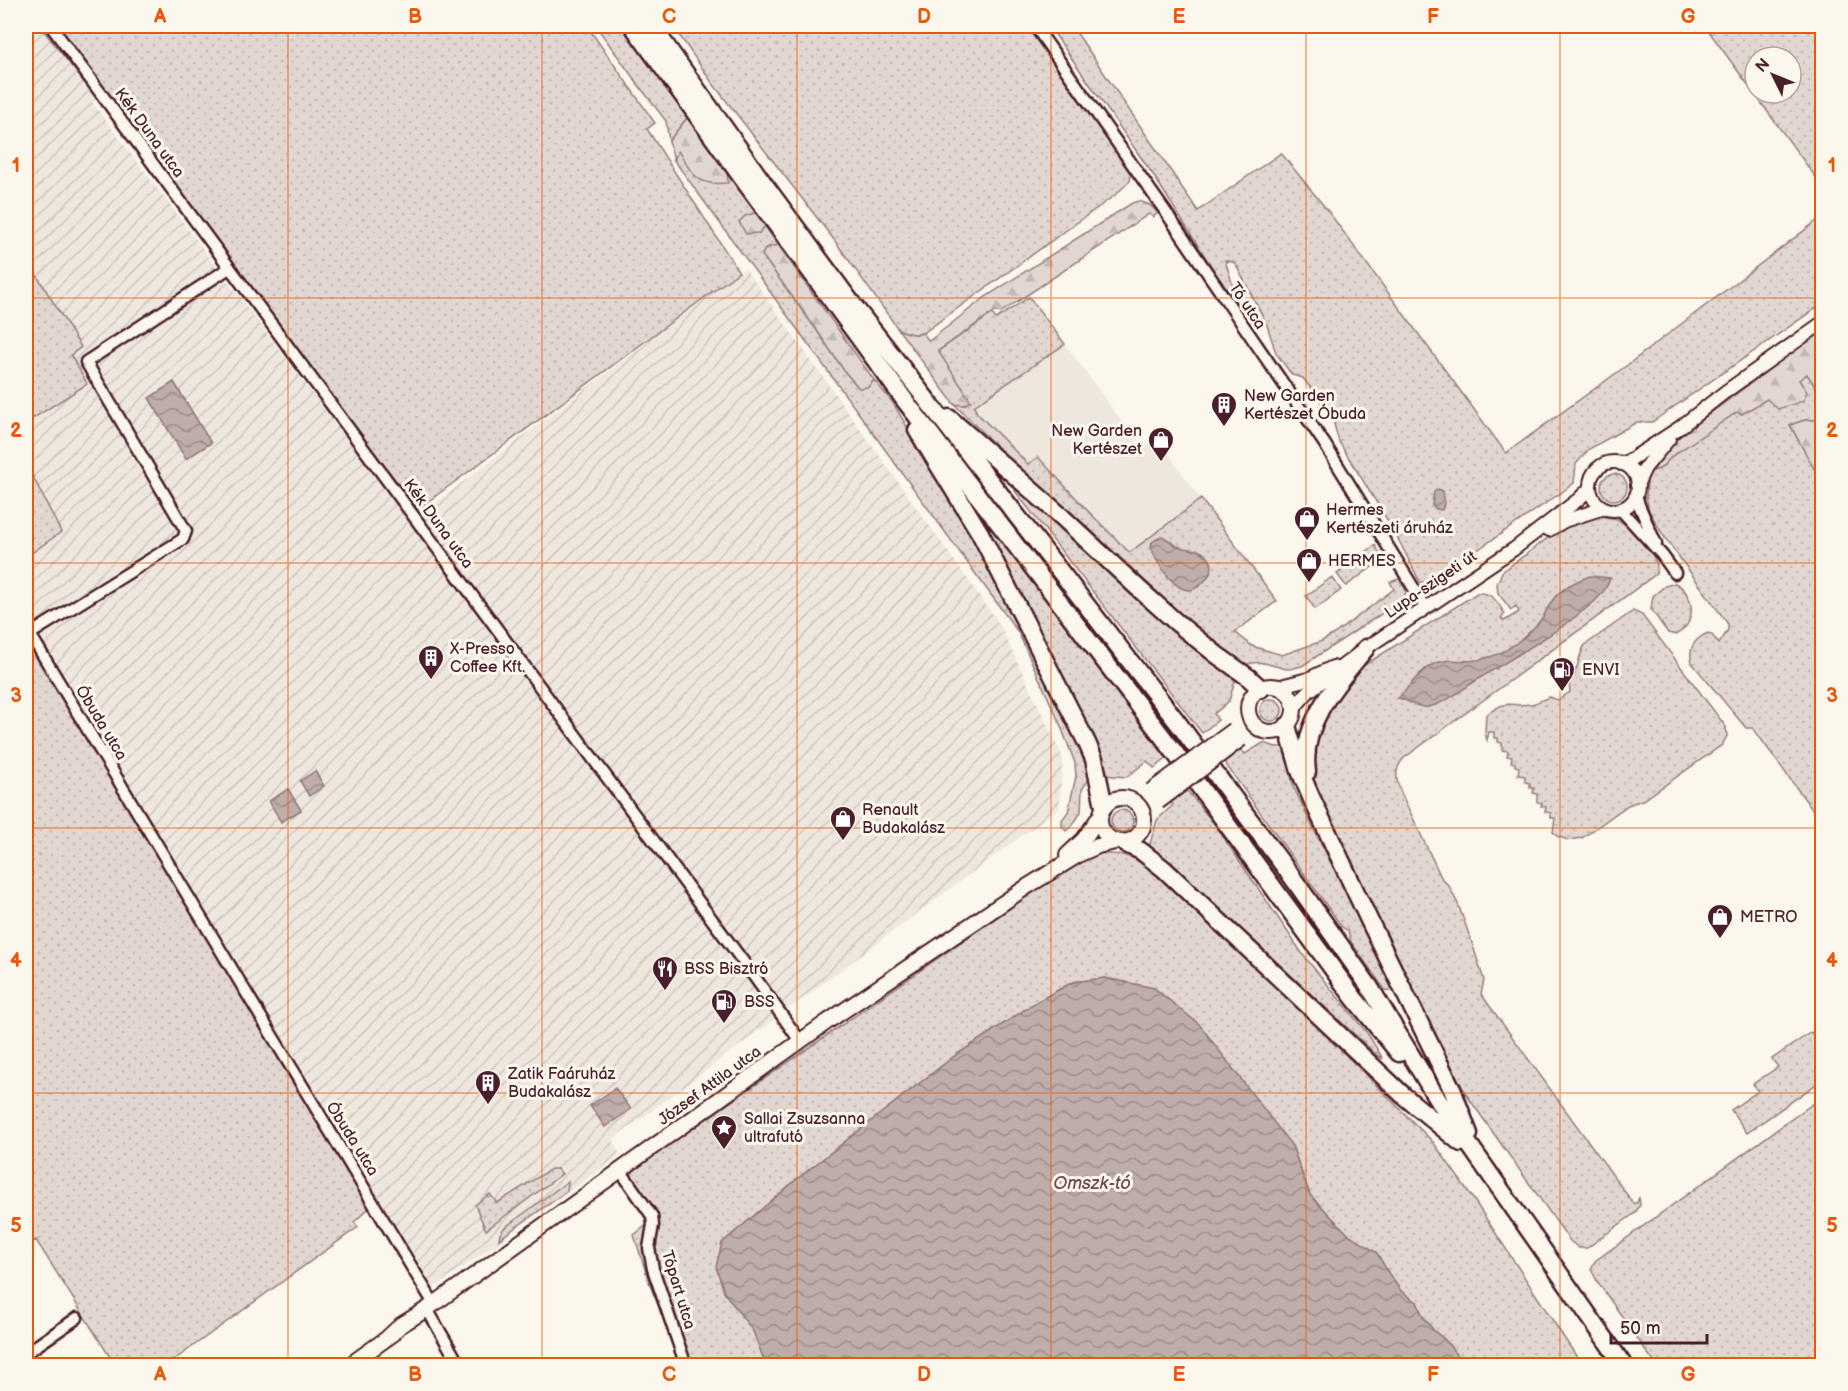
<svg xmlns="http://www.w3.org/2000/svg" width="1848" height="1391" font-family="'Balsamiq Sans',sans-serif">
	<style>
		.built { fill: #eee7de }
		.industrial { fill: url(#industrial-furrows) }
		.green { fill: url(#green-dots); stroke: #967b7e; stroke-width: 1.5; fill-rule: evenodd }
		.forest { fill: url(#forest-firs); stroke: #967b7e; stroke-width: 1.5 }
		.water { fill: url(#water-waves); stroke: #907477; stroke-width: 1.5 }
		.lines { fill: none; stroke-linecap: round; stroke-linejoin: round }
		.minor-casing { stroke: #4a1f2b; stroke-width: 15 }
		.tertiary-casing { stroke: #4a1f2b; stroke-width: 16 }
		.secondary-casing { stroke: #4a1f2b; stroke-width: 18 }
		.primary-casing { stroke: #4a1f2b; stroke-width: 21 }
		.minor { stroke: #fbf7ec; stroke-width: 10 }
		.tertiary { stroke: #fbf7ec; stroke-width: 12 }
		.secondary { stroke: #fbf7ec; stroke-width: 14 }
		.primary { stroke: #fbf7ec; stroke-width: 16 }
		.secondary-bridge-casing { stroke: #4a1f2b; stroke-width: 18; stroke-linecap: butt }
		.secondary-bridge { stroke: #fbf7ec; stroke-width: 14 }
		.grid { fill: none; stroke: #e8590c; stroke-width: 1.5; stroke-opacity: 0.55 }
		.labels { text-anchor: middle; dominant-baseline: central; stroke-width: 6; stroke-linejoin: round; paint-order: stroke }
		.street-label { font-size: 16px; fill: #4a1f2b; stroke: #fbf7ec }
		.poi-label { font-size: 16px; fill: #4a1f2b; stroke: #fbf7ec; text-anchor: start }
		.water-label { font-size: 18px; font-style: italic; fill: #6d4a51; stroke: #fbf7ec }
		.neatline { fill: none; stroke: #e8590c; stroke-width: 2 }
		.grid-label { font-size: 20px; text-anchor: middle; font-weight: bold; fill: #e8590c }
	</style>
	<defs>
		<pattern id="industrial-furrows" width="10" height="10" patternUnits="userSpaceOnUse" patternTransform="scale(1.5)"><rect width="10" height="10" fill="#eee7de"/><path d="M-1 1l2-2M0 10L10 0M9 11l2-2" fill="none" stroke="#cec6bf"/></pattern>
		<pattern id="green-dots" width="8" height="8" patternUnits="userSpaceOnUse" patternTransform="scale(1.5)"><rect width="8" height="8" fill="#e2d7d0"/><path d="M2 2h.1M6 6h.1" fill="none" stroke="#c3b8b3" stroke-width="1.8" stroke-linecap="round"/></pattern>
		<pattern id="forest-firs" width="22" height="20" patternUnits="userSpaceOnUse" patternTransform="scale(1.5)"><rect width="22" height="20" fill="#e2d7d0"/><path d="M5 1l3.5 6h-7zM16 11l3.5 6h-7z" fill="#c3b8b3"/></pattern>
		<pattern id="water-waves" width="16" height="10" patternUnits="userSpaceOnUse" patternTransform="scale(1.5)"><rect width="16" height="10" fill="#bfadaa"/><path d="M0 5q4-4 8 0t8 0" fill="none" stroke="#9d8c8b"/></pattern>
	</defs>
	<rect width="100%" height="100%" fill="#fbf7ec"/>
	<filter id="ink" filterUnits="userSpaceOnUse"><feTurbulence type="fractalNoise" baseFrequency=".0167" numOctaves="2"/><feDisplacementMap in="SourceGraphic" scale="12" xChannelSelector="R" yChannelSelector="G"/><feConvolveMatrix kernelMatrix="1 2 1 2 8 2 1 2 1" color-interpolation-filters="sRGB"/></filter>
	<g filter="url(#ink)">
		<path class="built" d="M1065,344L1142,449L1155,440L1161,449L1164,448L1201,499L1124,556L967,411Z"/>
		<path class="industrial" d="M26,26H196L92,102L410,522L745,268L999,623L1063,758L1059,808L612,1140L620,1155L434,1288L280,1038L26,644V557L61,532L26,463V423L87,384L71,355L81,347L26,258Z"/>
		<path class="green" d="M40,26H587L655,123L647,129L739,272L418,509Z
			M596,26H627L760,216L754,213L746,216L759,233L765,226L778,245L766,248L762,255L818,332L845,372L859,388L868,387L874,380L893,403L1002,588L1061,705L1091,777L1082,789L1081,812L1073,825L1066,831L1062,826V820L1068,812L1076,776L1075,763L1060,724L1018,632L674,160L677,151L727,173L693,122L686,119L669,141L666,121L637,83Z
			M673,26H1026L1131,170L1130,181L1114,196L923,333C913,336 907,333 898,329L835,241L711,81Z
			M1049,26H1072L1198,211L1281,153L1328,211L1506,453L1626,366L1822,217V304L1652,422H1637L1589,449L1576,464L1574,483L1562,492L1429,583L1420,582L1393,529L1339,442L1332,417L1303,378L1292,375L1276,353L1267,325L1235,263L1225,260L1237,299L1228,293L1154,176Z
			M1705,26H1822V186ZM1755,57H1791V93H1755Z
			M26,258L81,347L71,355L87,384L26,423Z
			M1029,297L1065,344L974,406L977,413L1028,464L1038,457L1087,510L1127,550L1130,552L1201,499L1277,601L1235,632L1252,646L1282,655L1322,641L1334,634L1394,589L1390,582L1399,579L1406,590L1404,599L1302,666C1297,667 1293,669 1288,669C1274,667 1259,658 1245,665L1232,659L1175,612L1035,485L954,404L964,405L937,352L992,314L996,319Z
			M1807,374L1822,396V422L1821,420H1805L1790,425L1815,470L1822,479V823L1753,728H1746L1692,663C1688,648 1694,639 1708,633L1712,635L1719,644L1728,630V624L1663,535L1649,511L1646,496L1648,471L1663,453L1654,470L1661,468L1672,456L1737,412L1742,414Z
			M26,463L61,532L26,557Z
			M1601 487a13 13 0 1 1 26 0a13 13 0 1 1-26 0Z
			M1015,486L1239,673L1234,684L1229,701L1214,714L1218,720L1202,733L1015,491Z
			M1599,516L1617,519L1630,528L1653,556L1657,565L1656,574L1404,758C1393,770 1396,781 1402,795L1442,879L1449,886L1458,904L1471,940L1484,980L1481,994L1633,1203H1637L1639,1197L1640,1205L1635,1213L1587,1248H1579L1570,1241L1470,1100L1453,1072L1343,851L1314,787L1311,761L1324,709L1360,668L1477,593C1493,592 1497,602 1505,614L1501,618L1504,621L1519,612L1516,606L1511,610L1498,593L1497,584L1502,572L1556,532L1570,524Z
			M994,527L1173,754L1154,768L1147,761L1127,777L1103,775C1072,691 1030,611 989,532L990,528Z
			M1375,545L1383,559L1346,586L1337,574Z
			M1332,577L1341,590L1315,609L1306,596Z
			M1675,583C1690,591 1696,609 1687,625C1684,628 1680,632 1677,635L1668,633L1651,609L1653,596L1665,586Z
			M1633,611L1642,615L1726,727L1727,736L1722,745L1645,799L1628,805L1582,838L1568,840L1557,836L1553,832L1555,818H1551V813L1545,812L1546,807L1541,806L1542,803L1537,802V794L1533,793L1534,788H1530V783L1525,782V776L1518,775L1519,767L1515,766V763L1511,762L1512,757L1507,756L1508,751L1502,750V743L1498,742V738H1494V732H1489L1487,740L1485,733L1486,715C1509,698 1507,707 1531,704C1537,703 1544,699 1550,697L1558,700L1570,692L1569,682C1579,672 1577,657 1585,645Z
			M26,632L270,1038L278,1059L370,1207L354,1222L358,1227L167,1365H115L36,1240L26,1246Z
			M1260 710a11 11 0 1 1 22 0a11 11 0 1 1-22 0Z
			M1263,743L1276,747L1286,746L1293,786L1314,830L1394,986L1390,991L1385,990L1351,942L1348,931L1342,927L1222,759L1239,747L1245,754Z
			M1186,789L1215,825L1304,956L1368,1034L1383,1059L1378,1056L1170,863L1149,847L1157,820L1173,805L1169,800Z
			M1111 821a11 11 0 1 1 22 0a11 11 0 1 1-22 0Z
			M1098,853L1123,855L1145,862L1192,901L1433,1142L1468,1191L1582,1365H1464L1460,1358L1444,1339L1434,1331L1423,1317L1417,1302L1401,1291L1389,1275L1377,1253L1347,1233L1310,1195L1292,1146L1154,988L1105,978L1073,982L1038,1001L953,1057L797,1179L722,1243L724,1292L753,1331L766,1365H683L651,1288L634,1235L649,1223L620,1179L1068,868Z
			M1811,1032L1822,1048V1080L1747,1133L1731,1110L1758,1091L1753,1084L1778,1067L1772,1059Z
			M1822,1097V1365H1656L1597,1281L1591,1269L1595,1261Z
			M551,1169H557L562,1174L486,1230L475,1205L490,1194L497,1203Z
			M568,1181L567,1191L499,1239L500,1234L504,1228Z"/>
		<path class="forest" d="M687,118L693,122L727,173L728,183C696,186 694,176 678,151L674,160L669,141Z
			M1139,201L1150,205L1158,213L1153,217L1149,214L1000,313L995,311L938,351L971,401L964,405L954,404L898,329C907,333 913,336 923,333L929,341L984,298L1132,203Z
			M755,213L760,216L765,226L759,233L746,234L739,222L745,216Z
			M778,245L874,380L868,387L859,388L845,372L818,332L762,255L766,248Z
			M1822,330V396L1807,374L1799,380L1807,392L1803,401L1778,409L1767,399L1742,414L1737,412L1672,456L1661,468L1653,471L1663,453L1680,436Z
			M1805,420H1821L1822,422V479L1815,470L1790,425Z"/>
		<path class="water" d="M174,382L211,443L186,459L149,398Z
			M1438,489L1443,491C1444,496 1445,505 1442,510L1436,509L1432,505L1434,492Z
			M1162,536C1168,539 1172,543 1177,546C1189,551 1201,546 1210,560C1217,571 1200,590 1189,590C1174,590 1155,561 1151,547L1152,542Z
			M1590,576L1610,578C1608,587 1601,595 1595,601C1562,630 1517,655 1480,678C1464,688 1447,703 1428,707C1418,709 1407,700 1398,698C1411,687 1416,673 1434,664C1446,658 1457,661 1470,661C1482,660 1499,655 1509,648C1522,640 1534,629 1543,617C1546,612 1548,606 1552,601C1560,589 1577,580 1590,576Z
			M315,771L324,786L309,796L300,781Z
			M288,789L301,810L281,822L269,801Z
			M1105,978L1154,988L1199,1024L1292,1146L1310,1195L1347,1233L1377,1253L1389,1274L1401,1291L1417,1302L1423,1317L1434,1331L1444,1339L1460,1358L1463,1365H766L753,1331L724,1292L716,1267L722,1243L797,1179L953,1057L1038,1001L1073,982Z
			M615,1088L631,1109L605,1127L590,1106Z"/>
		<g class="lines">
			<defs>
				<path id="minor" d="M51,26L756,979L800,1041
					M1035,26L1165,211L1324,443L1426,608
					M229,268L86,362L186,531L183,539L30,634L434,1304
					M1636,494L1639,505L1656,544
					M1620,509L1662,555L1675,573
					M620,1170L652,1216L653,1225L649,1248L653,1269L683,1357
					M427,1309L460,1366
					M26,1353L77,1318"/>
				<path id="tertiary" d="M1590 486a24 24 0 1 1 48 0a24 24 0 1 1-48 0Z
					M1621,464L1630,460L1679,428L1725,392L1822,323
					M1637,485L1645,468L1669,439
					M1549,530L1564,521L1604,508
					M1277,687L1308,679L1333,667
					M1294,708L1308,692L1366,648L1514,549L1579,499L1590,488"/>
				<path id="secondary" d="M1248 709a23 23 0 1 1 46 0a23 23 0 1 1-46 0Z
					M1100 820a22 22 0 1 1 44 0a22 22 0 1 1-44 0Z
					M1067,855L1084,839L1100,816
					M387,1338L401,1325L427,1309L827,1022L1028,886L1080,854L1098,846L1115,842
					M348,1366L393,1334"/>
				<path id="primary" d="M633,26L743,179L906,402L1175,753L1354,998L1399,1053
					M652,26L764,184L853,305L1178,723L1292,877L1369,986L1438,1100L1624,1366
					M949,418L1061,516L1138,588L1176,622L1217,655L1248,677L1261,689
					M917,430L980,533L1087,743L1094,759L1104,806
					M1287,726L1300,771L1311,797L1369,920L1452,1089L1469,1134
					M1307,772C1300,723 1337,683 1366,648
					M1124,843L1141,851L1164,869L1404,1096L1461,1143"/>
			</defs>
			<use href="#minor" class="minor-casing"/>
			<use href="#tertiary" class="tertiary-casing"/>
			<use href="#secondary" class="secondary-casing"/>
			<use href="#primary" class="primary-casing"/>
			<use href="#minor" class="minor"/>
			<use href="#tertiary" class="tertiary"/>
			<use href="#secondary" class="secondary"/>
			<use href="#primary" class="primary"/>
			<defs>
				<path id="secondary-bridge" d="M1151,791L1234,730
					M1158,802L1241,739"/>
			</defs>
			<use href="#secondary-bridge" class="secondary-bridge-casing"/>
			<use href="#secondary-bridge" class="secondary-bridge"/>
		</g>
	</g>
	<path class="grid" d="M288,26V1366M542,26V1366M797,26V1366M1051,26V1366M1306,26V1366M1560,26V1366M26,298H1822M26,563H1822M26,828H1822M26,1093H1822"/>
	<defs>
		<symbol id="building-pin" viewBox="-11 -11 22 30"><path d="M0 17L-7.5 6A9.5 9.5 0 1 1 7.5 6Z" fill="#4a1f2b" stroke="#fbf7ec"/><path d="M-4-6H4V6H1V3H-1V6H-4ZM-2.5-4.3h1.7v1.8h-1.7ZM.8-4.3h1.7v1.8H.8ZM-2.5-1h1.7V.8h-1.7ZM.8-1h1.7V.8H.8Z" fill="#fff"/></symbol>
		<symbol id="shop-pin" viewBox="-11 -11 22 30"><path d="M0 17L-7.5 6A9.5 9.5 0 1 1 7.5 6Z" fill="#4a1f2b" stroke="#fbf7ec"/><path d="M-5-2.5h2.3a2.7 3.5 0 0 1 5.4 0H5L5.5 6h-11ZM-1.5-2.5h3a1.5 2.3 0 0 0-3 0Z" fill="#fff"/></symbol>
		<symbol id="fuel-pin" viewBox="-11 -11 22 30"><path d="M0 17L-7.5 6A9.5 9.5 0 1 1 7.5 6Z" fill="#4a1f2b" stroke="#fbf7ec"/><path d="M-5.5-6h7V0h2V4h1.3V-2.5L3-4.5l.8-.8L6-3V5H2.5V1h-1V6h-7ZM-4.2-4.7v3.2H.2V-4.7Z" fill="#fff"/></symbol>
		<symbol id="restaurant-pin" viewBox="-11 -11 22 30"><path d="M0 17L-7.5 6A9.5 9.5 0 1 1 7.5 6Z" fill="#4a1f2b" stroke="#fbf7ec"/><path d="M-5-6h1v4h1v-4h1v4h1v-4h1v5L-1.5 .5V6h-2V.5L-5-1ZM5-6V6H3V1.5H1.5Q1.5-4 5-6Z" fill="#fff"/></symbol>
		<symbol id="sight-pin" viewBox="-11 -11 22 30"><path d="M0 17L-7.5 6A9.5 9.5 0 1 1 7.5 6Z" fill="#4a1f2b" stroke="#fbf7ec"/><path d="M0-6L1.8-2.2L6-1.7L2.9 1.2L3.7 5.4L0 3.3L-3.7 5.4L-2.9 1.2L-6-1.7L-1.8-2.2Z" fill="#fff"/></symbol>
	</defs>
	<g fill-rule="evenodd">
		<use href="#building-pin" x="1209" y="390" width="30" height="40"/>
		<use href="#shop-pin" x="1146" y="425" width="30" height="40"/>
		<use href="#shop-pin" x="1292" y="504" width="30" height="40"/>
		<use href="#shop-pin" x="1294" y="546" width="30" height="40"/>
		<use href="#building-pin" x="416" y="643" width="30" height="40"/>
		<use href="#fuel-pin" x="1547" y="655" width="30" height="40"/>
		<use href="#shop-pin" x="828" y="804" width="30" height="40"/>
		<use href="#shop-pin" x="1705" y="902" width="30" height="40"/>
		<use href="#restaurant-pin" x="650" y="954" width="30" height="40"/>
		<use href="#fuel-pin" x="709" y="987" width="30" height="40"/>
		<use href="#building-pin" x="473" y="1068" width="30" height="40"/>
		<use href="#sight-pin" x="709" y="1113" width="30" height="40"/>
	</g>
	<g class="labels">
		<g class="street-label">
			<text transform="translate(149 133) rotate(54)">Kék Duna utca</text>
			<text transform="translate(1247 306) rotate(56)">Tó utca</text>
			<text transform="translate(438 524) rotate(54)">Kék Duna utca</text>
			<text transform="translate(1431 585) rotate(-34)">Lupa-szigeti út</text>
			<text transform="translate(101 723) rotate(59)">Óbuda utca</text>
			<text transform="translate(710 1086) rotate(-36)">József Attila utca</text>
			<text transform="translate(352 1139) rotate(58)">Óbuda utca</text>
			<text transform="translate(678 1290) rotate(73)">Tópart utca</text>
		</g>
		<g class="poi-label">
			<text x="1244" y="396">New Garden<tspan x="1244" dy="18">Kertészet Óbuda</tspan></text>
			<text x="1142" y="431" text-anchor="end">New Garden<tspan x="1142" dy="18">Kertészet</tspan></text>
			<text x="1326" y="510">Hermes<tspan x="1326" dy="18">Kertészeti áruház</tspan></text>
			<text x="1328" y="561">HERMES</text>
			<text x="450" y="649">X-Presso<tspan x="450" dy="18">Coffee Kft.</tspan></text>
			<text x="1582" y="670">ENVI</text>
			<text x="862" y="810">Renault<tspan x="862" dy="18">Budakalász</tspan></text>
			<text x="1740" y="917">METRO</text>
			<text x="684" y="969">BSS Bisztró</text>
			<text x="744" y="1002">BSS</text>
			<text x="508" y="1074">Zatik Faáruház<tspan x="508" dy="18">Budakalász</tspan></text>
			<text x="744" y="1119">Sallai Zsuzsanna<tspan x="744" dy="18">ultrafutó</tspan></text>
		</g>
		<g class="water-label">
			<text x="1092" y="1183">Omszk-tó</text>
		</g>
	</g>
	<rect width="1848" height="1391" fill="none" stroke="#fbf7ec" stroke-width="66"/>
	<g transform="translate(1773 75) rotate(313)"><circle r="28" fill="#fbf7ec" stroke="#b4a19f" stroke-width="1.5"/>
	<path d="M0-4.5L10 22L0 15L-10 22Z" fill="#4a1f2b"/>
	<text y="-9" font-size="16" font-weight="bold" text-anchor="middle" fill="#4a1f2b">N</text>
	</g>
	<path d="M1611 1334v9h96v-9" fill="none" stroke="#4a1f2b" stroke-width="3"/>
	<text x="1620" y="1334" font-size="18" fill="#4a1f2b" stroke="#fbf7ec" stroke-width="4.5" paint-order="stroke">50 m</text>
	<rect x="33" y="33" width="1782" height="1325" class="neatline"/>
	<g class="grid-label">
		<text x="160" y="23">A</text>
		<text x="415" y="23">B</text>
		<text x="669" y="23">C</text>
		<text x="924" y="23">D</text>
		<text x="1179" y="23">E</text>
		<text x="1433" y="23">F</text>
		<text x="1688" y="23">G</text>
		<text x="16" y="172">1</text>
		<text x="1832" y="172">1</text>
		<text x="16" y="437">2</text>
		<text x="1832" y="437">2</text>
		<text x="16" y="702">3</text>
		<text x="1832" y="702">3</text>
		<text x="16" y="967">4</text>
		<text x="1832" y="967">4</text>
		<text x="16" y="1232">5</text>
		<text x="1832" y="1232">5</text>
		<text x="160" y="1381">A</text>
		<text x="415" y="1381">B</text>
		<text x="669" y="1381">C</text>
		<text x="924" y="1381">D</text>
		<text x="1179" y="1381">E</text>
		<text x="1433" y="1381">F</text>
		<text x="1688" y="1381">G</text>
	</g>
</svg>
